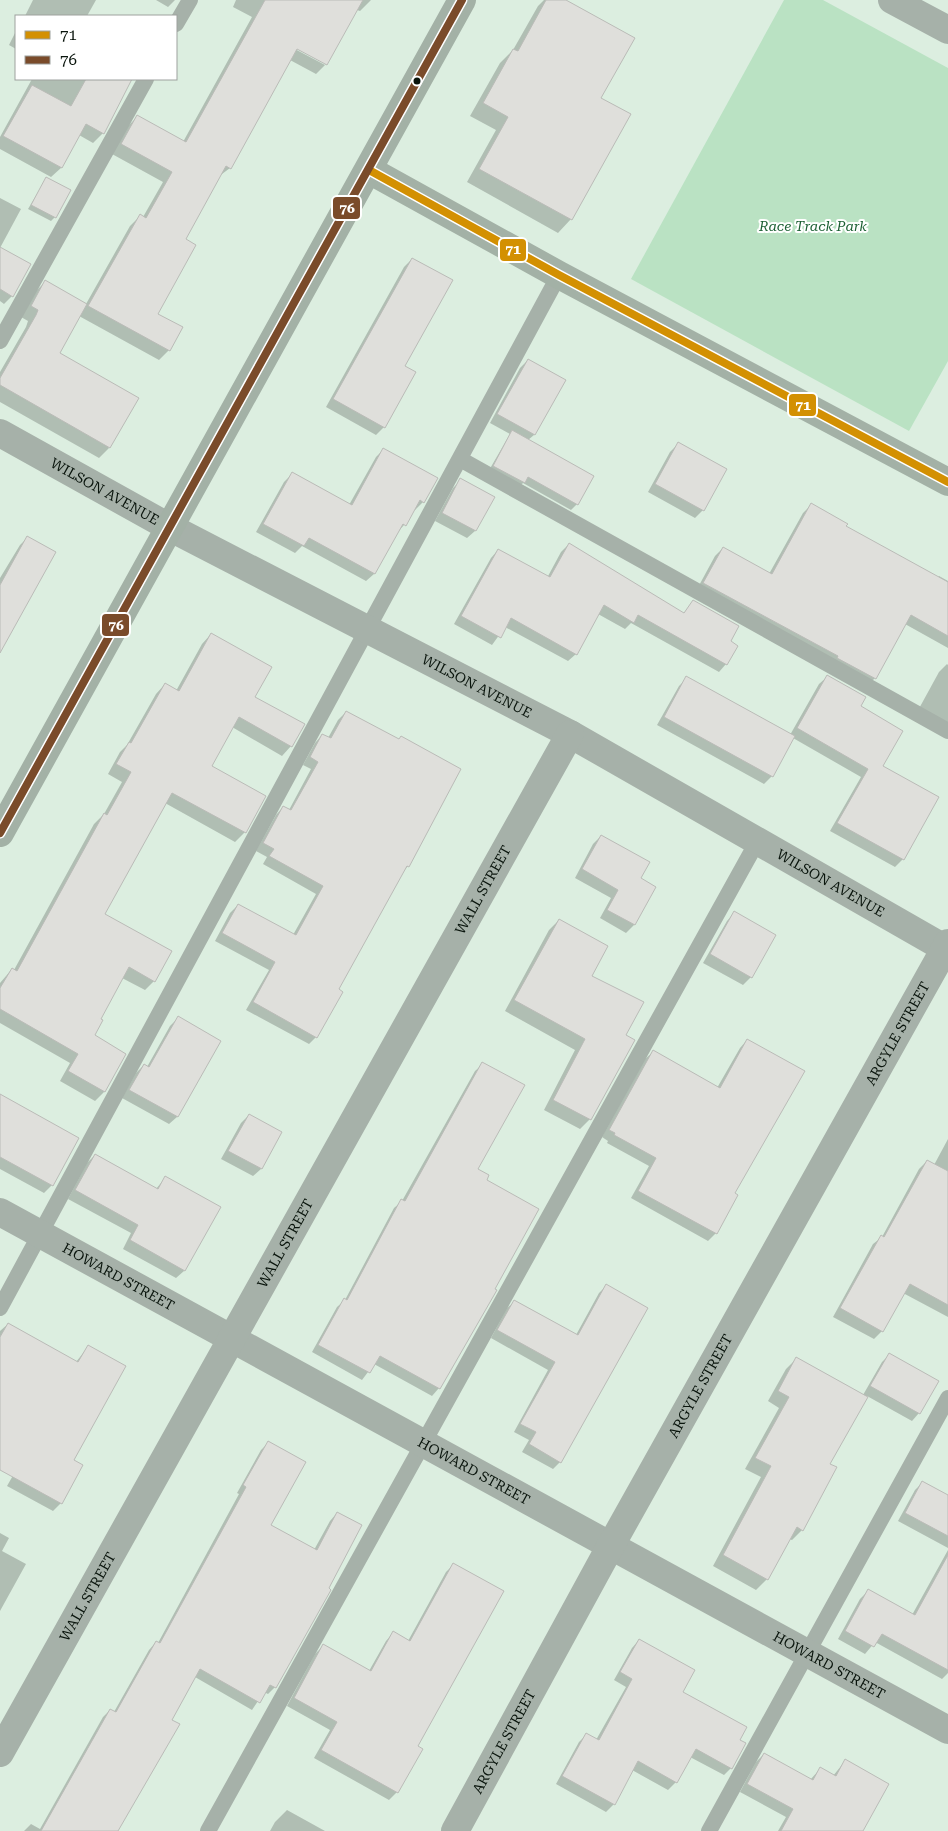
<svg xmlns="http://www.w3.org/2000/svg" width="948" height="1831" font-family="'Roboto Serif',serif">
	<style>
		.green { fill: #bae2c3 }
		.shadow { fill: #0003; fill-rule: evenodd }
		.building { fill: #dfdfdb; stroke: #babbb7 }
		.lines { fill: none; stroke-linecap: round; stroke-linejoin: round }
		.lane { stroke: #a6b1a9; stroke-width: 16 }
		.street { stroke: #a6b1a9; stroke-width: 28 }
		.secondary { stroke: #a3b1a6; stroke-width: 28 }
		.bus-1-casing { stroke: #fff; stroke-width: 11 }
		.bus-2-casing { stroke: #fff; stroke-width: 11 }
		.bus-1 { stroke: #d39002; stroke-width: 8 }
		.bus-2 { stroke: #7a4b2a; stroke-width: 8 }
		.bus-dot { fill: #09140c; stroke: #fff; stroke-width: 2 }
		.labels { text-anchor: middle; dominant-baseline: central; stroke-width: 4; stroke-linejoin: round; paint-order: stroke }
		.park-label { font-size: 14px; font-style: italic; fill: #1b5f32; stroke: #fff }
		.street-label { font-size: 14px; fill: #09140c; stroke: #fff }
		.line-badge { stroke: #fff; stroke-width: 2 }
		.badge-label { font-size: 14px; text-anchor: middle; font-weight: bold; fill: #fff }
	</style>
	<rect width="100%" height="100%" fill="#dceee0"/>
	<path class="green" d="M784,0H823L948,68V361L909,431L631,279Z"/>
	<path class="shadow" d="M33,0H96L87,16H25Z
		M156,0H175L168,7Z
		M236,0H371L360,11L357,10L326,64L316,74L290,60L230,168L218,177L184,240L157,314L169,350L159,360L79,316L58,353L109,448L99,458L0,402V372L26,327L28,321L21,317L35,292L45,282L86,304L130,226L140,216L143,217L163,182L112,154L127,127L137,117L183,142L252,17L233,7ZM293,44L325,62V65L291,47Z
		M544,0H564L600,98L629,115L571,219L558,233L467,182L496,130L470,116L500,63L513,50L538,6Z
		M16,31V49L9,45Z
		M32,79H130L103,133L93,143L79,135L61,168L51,177L0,149V137Z
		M46,179L55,217L51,221L28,209Z
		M0,198L21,209L0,248Z
		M0,248L12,296L4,304L0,301Z
		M412,259L403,367L384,427L376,435L326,407L404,267Z
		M528,360L564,380L534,435L528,440L577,504L571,510L523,483L518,488L488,472L510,434L490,423L520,368Z
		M678,444L703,510L695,518L648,492L670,452Z
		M384,449L423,502L415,510L414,509L404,525L396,534L374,574L366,581L302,546L295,553L256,532L284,482L292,474L349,505L376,457Z
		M461,480L493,498L475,531L467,538L435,521L453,488Z
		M811,505L845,527L937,578L939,576L948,581V648L905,624L875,678L867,686L696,591L715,556L723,548L769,574L803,513Z
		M27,538L0,652V578L20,545Z
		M569,544L683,614L693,602L729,642L726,664L719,672L631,623L625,629L598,614L576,654L568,661L505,627L492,645L454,624L491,558L498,550L547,578L561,552Z
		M211,634L254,697L291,746L282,756L232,727L210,767L264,796L244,833L235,842L165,803L103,914L154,981L145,990L122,978L99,1019L93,1036L125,1054L104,1092L95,1101L60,1081L70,1063L0,1023V983L12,969L14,970L94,824L104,814L122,782L108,774L120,752L127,745L156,694L165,684L176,691L202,644Z
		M947,664L948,665V732L916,714L939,672Z
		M827,677L859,707L881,766L903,859L895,867L830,831L861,777L793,738L772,776L764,784L657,725L679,686L687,678L790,735L819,684Z
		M346,712L408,866L402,873L337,990L316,1037L309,1044L246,1010L269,970L215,941L230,913L238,905L293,935L316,894L263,864L267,857L256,851L276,815L283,807L289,810L311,769L303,765L315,743L322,735L328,738L338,720Z
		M601,836L639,878L655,887L634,925L626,933L600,918L611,898L575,878L593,844Z
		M734,913L751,977L743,985L703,963L727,921Z
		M559,920L625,1036L590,1119L580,1129L544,1110L575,1050L505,1011L549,930Z
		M178,1018L219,1041L177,1117L169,1124L122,1098L136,1073L144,1065L147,1067L170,1026Z
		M747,1040L733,1194L736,1196L716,1233L708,1241L631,1198L649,1166L607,1143L608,1141L602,1137L645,1059L653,1052L717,1088L740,1048Z
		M483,1064L476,1170L439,1388L432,1396L374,1364L362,1380L312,1352L337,1307L345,1300L394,1208L402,1201L475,1071Z
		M0,1096L77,1139L52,1185L44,1193L0,1169Z
		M249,1115L280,1133L261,1169L253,1176L221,1159L241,1123Z
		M948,1139V1317L903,1293L882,1331L874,1339L833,1317L873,1244L882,1237L919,1169L927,1161L934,1165Z
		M95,1155L156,1189L165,1178L184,1271L176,1278L123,1249L131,1233L68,1199L87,1163Z
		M606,1286L560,1462L553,1469L522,1452L529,1440L514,1432L548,1370L491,1338L507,1308L515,1301L576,1335L599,1293Z
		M8,1324L76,1362L88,1347L72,1460L61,1503L53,1511L7,1486L15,1472L0,1448V1331Z
		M889,1355L919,1413L912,1421L867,1396L829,1464L802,1530L792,1540L789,1539L767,1579L756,1590L713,1566L761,1477L745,1469L779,1408L768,1401L786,1369L796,1359L863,1395L882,1362Z
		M268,1443L269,1525L314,1550L330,1521L337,1513L275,1687L268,1694L264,1692L252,1710L195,1677L171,1720L117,1831H24L31,1824L40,1829L103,1717L110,1710L114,1712L149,1650L156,1642L158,1643L239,1494L237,1493L261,1450Z
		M923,1482L948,1496V1548L898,1521L915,1490Z
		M0,1533L9,1538L2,1551L26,1564L0,1611Z
		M948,1550V1673L942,1679L875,1642L865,1654L838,1639L860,1599L868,1591L912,1615Z
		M454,1564L417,1747L397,1792L389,1800L314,1758L330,1730L287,1706L315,1654L323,1646L369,1671L386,1641L393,1633L408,1641L446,1572Z
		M639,1640L681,1692L739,1740L731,1768L724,1775L690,1757L676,1782L668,1790L632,1770L614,1804L606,1812L556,1784L579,1742L586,1735L596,1740L626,1687L614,1680L632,1648Z
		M764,1754L810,1780L820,1769L833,1776L845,1761L847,1831H778L786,1817L740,1792L756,1762Z
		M287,1810L325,1831H270L275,1822Z"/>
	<path class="building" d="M265,0H363L327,65L297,49L231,169L226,166L186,239L196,245L158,314L183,327L170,351L88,306L140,214L146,218L172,172L121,144L137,115L186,142Z
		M546,0H566L635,38L601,98L631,114L572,220L479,169L508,117L483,103L513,49L518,51Z
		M86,79H132L104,134L86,124L62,168L3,136L32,85L71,106Z
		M46,177L71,190L56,218L31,205Z
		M0,247L31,264L13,297L0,289Z
		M412,258L453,280L405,366L416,372L385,428L333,399Z
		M45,280L87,304L60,353L139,398L110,448L0,385V378L36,315L38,310L31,306Z
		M528,359L566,380L535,435L497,414Z
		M512,430L594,476L578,505L528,477L525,483L493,466Z
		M678,442L727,469L704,511L655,484Z
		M383,448L438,478L424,503L420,500L406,526L403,524L375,574L309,538L304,546L263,524L292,472L352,505Z
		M460,478L495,497L476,531L442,513Z
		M811,503L848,524L846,526L948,582V636L911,615L876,679L837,658L838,656L703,583L723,547L772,574Z
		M27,536L56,552L0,653V585Z
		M569,543L684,613L693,600L739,626L731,641L738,646L727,665L638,615L634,623L604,605L577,655L511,618L501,638L461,616L498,549L550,577Z
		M211,633L272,667L255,697L305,724L292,747L239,717L212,766L266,796L246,833L172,793L105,914L172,951L155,982L129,967L101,1019L103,1020L95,1035L126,1054L105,1092L68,1071L78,1054L0,1009V988L12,968L17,971L104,813L107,815L131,772L116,764L129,742L131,743L165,683L179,691Z
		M827,675L866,697L861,706L903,731L883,766L939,797L904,860L837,823L868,769L797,728Z
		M686,676L795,736L773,777L664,717Z
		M346,711L399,739L401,736L461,769L409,867L407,866L339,989L343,992L317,1038L253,1002L275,962L222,933L238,904L296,935L323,886L269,856L274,849L263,843L283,806L291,810L318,762L310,757L322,734L331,738Z
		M601,835L650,862L641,878L656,887L635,925L607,910L618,890L582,869Z
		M734,911L776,935L752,978L710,954Z
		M559,919L608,946L592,976L644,1002L626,1035L635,1040L591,1120L553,1100L585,1039L514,1000Z
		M178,1016L221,1041L178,1117L129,1090L144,1064L149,1067Z
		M747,1039L805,1071L735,1193L738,1195L717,1234L638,1191L656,1158L614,1135L615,1133L609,1130L653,1050L720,1088Z
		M482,1062L525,1085L478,1169L489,1175L487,1180L539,1209L495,1289L497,1290L440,1389L380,1356L370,1373L318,1345L344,1298L347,1300L401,1199L405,1201Z
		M0,1094L79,1138L53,1186L0,1157Z
		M249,1114L282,1132L262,1169L228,1151Z
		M95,1154L158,1189L165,1176L221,1207L185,1271L130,1240L138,1225L75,1190Z
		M927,1160L948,1171V1305L910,1284L883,1332L840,1308L881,1235L884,1237Z
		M606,1284L648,1308L561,1463L529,1444L536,1432L520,1424L555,1362L497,1330L514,1300L578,1335Z
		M8,1323L78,1362L88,1345L126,1366L74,1460L83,1465L62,1504L0,1470V1337Z
		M889,1353L939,1381L920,1414L870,1386Z
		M796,1357L868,1397L830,1464L837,1467L803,1531L797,1527L768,1580L723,1555L771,1466L755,1458L789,1397L778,1391Z
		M268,1441L306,1462L271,1525L317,1550L337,1512L362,1525L329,1588L331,1590L276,1688L270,1685L260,1703L200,1669L172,1720L180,1724L118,1831H41L110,1709L116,1712L156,1641L160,1643L246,1487L243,1485Z
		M922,1481L948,1495V1536L905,1513Z
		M948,1555V1670L882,1634L874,1647L845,1631L868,1589L915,1615Z
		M453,1563L504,1591L418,1746L423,1749L398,1793L321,1750L337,1722L294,1698L323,1644L371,1671L393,1631L410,1641Z
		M639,1639L695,1670L683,1692L747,1727L740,1740L746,1743L732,1769L696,1749L677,1783L638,1761L615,1805L562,1776L586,1733L599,1740L632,1679L620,1672Z
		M764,1753L813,1780L820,1767L836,1776L845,1759L889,1784L863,1831H781L793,1809L747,1784Z"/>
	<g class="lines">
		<path class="lane" d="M176,24L190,0
			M0,341L146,79
			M460,459L948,731
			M0,1308L559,275
			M208,1831L757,842
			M709,1831L948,1398"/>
		<g class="street">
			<path d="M892,0L948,30"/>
			<path id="s1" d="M0,433L169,527L570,734L948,950"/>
			<path id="s2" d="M0,1212L948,1730"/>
			<path id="s3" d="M0,1753L570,734"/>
			<path id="s4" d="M455,1831L610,1547L948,943"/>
		</g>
		<path class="secondary" d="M369,170L559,275L948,482
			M0,833L462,0"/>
		<defs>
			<path id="bus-1" d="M369,170L559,275L948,482"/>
			<path id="bus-2" d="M0,833L462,0"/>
		</defs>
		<use href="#bus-1" class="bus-1-casing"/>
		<use href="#bus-2" class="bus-2-casing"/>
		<use href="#bus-1" class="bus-1"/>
		<use href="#bus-2" class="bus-2"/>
	</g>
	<circle class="bus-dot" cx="417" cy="81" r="4.5"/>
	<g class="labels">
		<g class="park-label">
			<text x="813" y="226">Race Track Park</text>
		</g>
		<g class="street-label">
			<text stroke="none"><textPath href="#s1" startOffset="120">WILSON AVENUE</textPath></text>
			<text stroke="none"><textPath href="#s1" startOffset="540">WILSON AVENUE</textPath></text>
			<text stroke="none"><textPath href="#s1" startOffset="945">WILSON AVENUE</textPath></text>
			<text stroke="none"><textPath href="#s3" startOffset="989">WALL STREET</textPath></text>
			<text stroke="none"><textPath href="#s4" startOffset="912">ARGYLE STREET</textPath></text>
			<text stroke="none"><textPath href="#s3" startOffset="584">WALL STREET</textPath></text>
			<text stroke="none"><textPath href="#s2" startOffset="135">HOWARD STREET</textPath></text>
			<text stroke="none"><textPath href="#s4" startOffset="508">ARGYLE STREET</textPath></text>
			<text stroke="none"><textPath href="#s2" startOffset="540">HOWARD STREET</textPath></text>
			<text stroke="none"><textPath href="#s3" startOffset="179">WALL STREET</textPath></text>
			<text stroke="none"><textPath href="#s2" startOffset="945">HOWARD STREET</textPath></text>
			<text stroke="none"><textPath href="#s4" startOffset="102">ARGYLE STREET</textPath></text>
		</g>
	</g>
	<g class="line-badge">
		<rect x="332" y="196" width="29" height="24" rx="5" fill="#7a4b2a"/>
		<rect x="499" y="238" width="28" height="24" rx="5" fill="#d39002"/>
		<rect x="788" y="393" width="29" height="24" rx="5" fill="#d39002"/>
		<rect x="101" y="613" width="29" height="24" rx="5" fill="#7a4b2a"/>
	</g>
	<g class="badge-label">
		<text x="347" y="213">76</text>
		<text x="513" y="254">71</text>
		<text x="803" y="410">71</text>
		<text x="116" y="630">76</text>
	</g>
	<rect x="15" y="15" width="162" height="65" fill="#ffffff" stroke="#9da19e"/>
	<rect x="25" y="31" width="25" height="8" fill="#d39002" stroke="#9da19e"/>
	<text x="60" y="40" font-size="15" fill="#09140c">71</text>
	<rect x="25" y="56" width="25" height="8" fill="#7a4b2a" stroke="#9da19e"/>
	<text x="60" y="65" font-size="15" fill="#09140c">76</text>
</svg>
